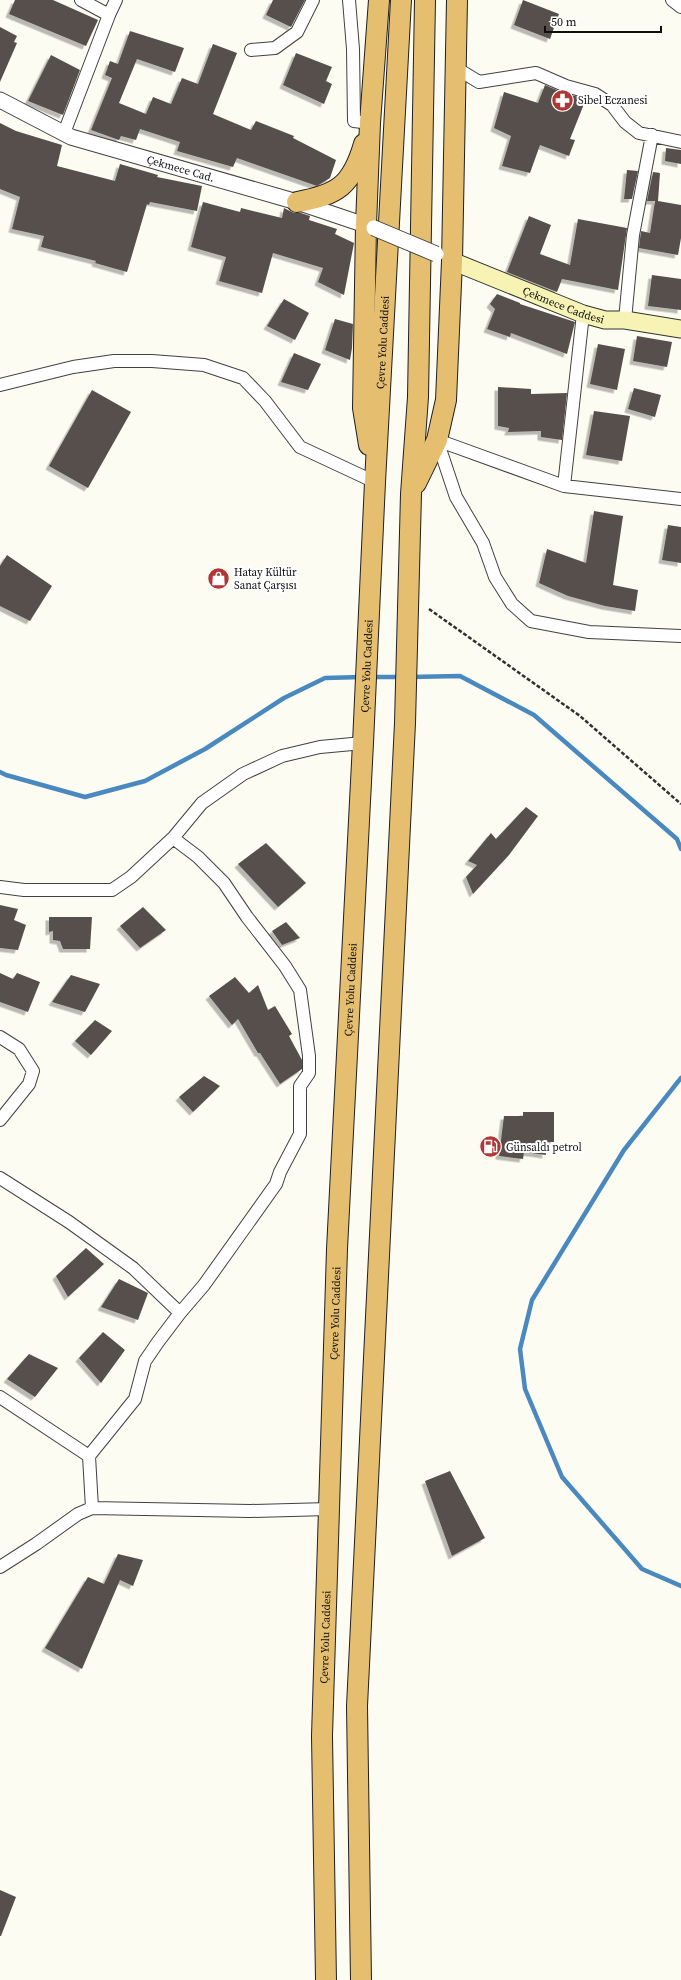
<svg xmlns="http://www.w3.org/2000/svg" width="681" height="1980" font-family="'Source Serif 4',serif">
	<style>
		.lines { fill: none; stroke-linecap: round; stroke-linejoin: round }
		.stream { stroke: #4a89bf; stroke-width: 4.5 }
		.building { fill: #56504c; filter: url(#shadow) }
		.minor-casing { stroke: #414141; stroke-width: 14 }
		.tertiary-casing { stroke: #414141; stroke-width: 17 }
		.secondary-casing { stroke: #303030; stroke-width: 19 }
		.trunk-casing { stroke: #1f1f1f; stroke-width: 22 }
		.path { stroke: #303030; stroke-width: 2.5; stroke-dasharray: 4 2; stroke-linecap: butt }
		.minor { stroke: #fff; stroke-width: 12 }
		.tertiary { stroke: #fff; stroke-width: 15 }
		.secondary { stroke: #f6f3b4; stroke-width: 17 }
		.trunk { stroke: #e6be70; stroke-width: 20 }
		.tertiary-bridge-casing { stroke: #414141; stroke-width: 17; stroke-linecap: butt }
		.tertiary-bridge { stroke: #fff; stroke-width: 15 }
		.labels { text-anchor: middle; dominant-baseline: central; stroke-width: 4; stroke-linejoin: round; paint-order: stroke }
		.poi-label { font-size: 11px; fill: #0e0e0e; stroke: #fff; text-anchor: start }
		.street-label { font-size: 11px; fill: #0e0e0e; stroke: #fff }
	</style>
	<defs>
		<filter id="shadow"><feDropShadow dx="-3.5" dy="3.5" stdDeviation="0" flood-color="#0004"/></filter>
	</defs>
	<rect width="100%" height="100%" fill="#fdfcf2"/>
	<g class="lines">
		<path class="stream" d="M370,677H401
			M410,677L460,676L534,715L677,839L681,849
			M0,772L6,775L85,797L145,781L205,749L284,698L325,678L361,677
			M681,1078L624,1150L532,1300L520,1349L525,1389L562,1477L642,1569L681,1586"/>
	</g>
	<path class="building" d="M15,0H53L98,20L86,46L9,14Z
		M273,0H305L291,27L266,15Z
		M523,0L559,14L550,39L514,25Z
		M0,27L17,36L14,42L17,43L0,82Z
		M130,31L184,48L175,72L137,59L119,103L146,114L153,97L171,104L182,78L198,84L213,44L237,53L213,114L251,130L256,121L294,136L293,138L336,160L330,178L317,186L237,158L233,167L177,151L180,142L140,129L136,140L121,136L119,140L91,130L112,78L105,75L110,61L118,64Z
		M296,53L332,67L326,81L332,84L324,104L283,85Z
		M51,55L80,70L63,115L28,101Z
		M545,85L564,93L586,99L570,139L575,140L569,156L540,145L530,173L502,166L511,136L494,128L504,92L538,103Z
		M0,123L16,131L62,145L57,166L115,181L120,164L158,175L157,177L202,186L197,211L150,202L149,205L147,204L127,272L95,263L96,261L41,247L44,236L12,229L20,197L0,189Z
		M666,148L681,150V164L665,161Z
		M627,170L638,171L632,199H624Z
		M653,172L660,173L658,201L681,205V238L678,255L639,248L641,231L650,233L655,201H647Z
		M203,202L240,212L241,208L282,218L284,208L294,213H301L310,216L309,220L337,229L335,234L354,243L344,295L318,282L323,268L273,253L262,293L219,281L226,257L191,247Z
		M529,216L551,225L540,254L570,265L578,219L627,228L618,290L562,279L557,292L507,272Z
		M652,275L681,279V310L648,306Z
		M497,294L520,303V304L575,322L567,354L511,333L510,337L487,329L495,309L490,304Z
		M284,299L309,313L295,340L267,326Z
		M335,319L353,324L352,348L350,360L325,350Z
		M637,336L672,342L667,367L633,361Z
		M598,344L625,349L617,390L590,384Z
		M294,353L321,364L308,390L281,382Z
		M498,387L531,389V394L567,393L562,440L541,437V431L508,432L509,428L498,426Z
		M634,388L661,395L655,417L628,409Z
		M92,390L131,412L88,488L49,466Z
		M594,411L630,416L622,461L586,455Z
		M594,511L623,516L613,585L638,590L635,611L605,606L568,596L539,583L547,549L586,563Z
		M668,525L681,527V563L662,560Z
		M7,555L52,586L30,621L0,606V566Z
		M526,807L538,816L509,855L473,894L466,877L477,865L468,861L491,833L496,839Z
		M266,843L306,883L278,907L238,864Z
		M0,905L18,909L14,920L26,925L18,950L0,948Z
		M143,907L166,930L140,948L120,926Z
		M49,917H92L90,949H63L60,941L53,940V931L49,932Z
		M286,922L300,938L282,945L272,931Z
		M0,973L13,979L17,973L40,982L28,1012L0,1002Z
		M71,975L100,984L85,1012L52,1002Z
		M235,977L249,993L258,985L268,1010L275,1006L292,1034L289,1036L302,1060V1069L280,1084L260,1053H258L238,1019L232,1025L209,996Z
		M95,1020L112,1031L91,1055L75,1041Z
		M204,1076L220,1086L193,1112L179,1097Z
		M523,1112H554V1142H544L546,1155L524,1152L523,1159L499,1156L504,1116H523Z
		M86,1248L104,1264L68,1297L56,1276Z
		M119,1279L148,1293L138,1320L101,1307Z
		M103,1332L125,1350L101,1383L79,1358Z
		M29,1354L58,1368L35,1397L7,1379Z
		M450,1471L485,1538L452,1556L425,1481Z
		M118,1554L143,1560L133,1586L120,1580L82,1669L45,1648L88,1577L104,1584Z
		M0,1890L16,1897L1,1936H0Z"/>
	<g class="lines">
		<defs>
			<path id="minor" d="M81,0L109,15
				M349,0L353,49L354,121L370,123
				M672,0L681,7
				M251,50L275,48L297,32L313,0
				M456,68L479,82L536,73L566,86L595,94L612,105L625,122L639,133L681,142
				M64,133L109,15L116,0
				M583,314L564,486L681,499
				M625,320L633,235L652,135
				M0,385L73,367L114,361H152L204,365L243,378L265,401L300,447L375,482
				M437,440L456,497L483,543L495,577L512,604L531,621L589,632L681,636
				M437,440L564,486
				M0,887L24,890H112L131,877L173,838L202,803L243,774L282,756L320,747L363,743
				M0,1037L19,1049L33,1071L29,1084L0,1120
				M0,1178L69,1222L133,1268L180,1313
				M0,1397L89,1456
				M92,1508L89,1456L135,1399L145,1361L158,1342L180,1313L204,1285L276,1184L280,1172L300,1134V1086L309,1073V1056L300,990L285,966L247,917L224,883L198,857L173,838
				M0,1567L36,1544L78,1514L92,1508L250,1511L329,1509"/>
			<g id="tertiary">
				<path id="s1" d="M0,100L71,137L297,202L374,228"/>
			</g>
			<g id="secondary">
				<path id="s2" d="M452,261L583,314L605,320H625L681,329"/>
			</g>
			<g id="trunk">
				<path d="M297,202C338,195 352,185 364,144"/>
				<path d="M369,445L363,408L366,225L370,123L379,0"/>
				<path d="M416,483L437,440L446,400L452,261L457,0"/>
				<path id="s3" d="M326,1980L322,1736L337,1249L363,743L375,482L401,0"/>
				<path d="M361,1980L357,1706L405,723L411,494L418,397L425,0"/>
			</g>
		</defs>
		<use href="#minor" class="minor-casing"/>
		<use href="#tertiary" class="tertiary-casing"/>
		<use href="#secondary" class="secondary-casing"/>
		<use href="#trunk" class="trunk-casing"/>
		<path class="path" d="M429,609L580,716L681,804"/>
		<use href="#minor" class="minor"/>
		<use href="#tertiary" class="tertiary"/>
		<use href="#secondary" class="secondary"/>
		<use href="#trunk" class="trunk"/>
		<defs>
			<path id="tertiary-bridge" d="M374,228L436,254"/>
		</defs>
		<use href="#tertiary-bridge" class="tertiary-bridge-casing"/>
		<use href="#tertiary-bridge" class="tertiary-bridge"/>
	</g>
	<defs>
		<symbol id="pharmacy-disc" viewBox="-11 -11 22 22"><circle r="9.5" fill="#b03735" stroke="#fff"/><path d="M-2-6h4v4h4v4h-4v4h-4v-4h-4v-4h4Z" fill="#fff"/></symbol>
		<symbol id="shop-disc" viewBox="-11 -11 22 22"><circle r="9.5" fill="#b03735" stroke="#fff"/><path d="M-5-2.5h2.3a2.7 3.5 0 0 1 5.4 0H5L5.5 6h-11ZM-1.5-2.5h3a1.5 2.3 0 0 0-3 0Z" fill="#fff"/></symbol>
		<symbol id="fuel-disc" viewBox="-11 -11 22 22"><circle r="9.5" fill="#b03735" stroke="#fff"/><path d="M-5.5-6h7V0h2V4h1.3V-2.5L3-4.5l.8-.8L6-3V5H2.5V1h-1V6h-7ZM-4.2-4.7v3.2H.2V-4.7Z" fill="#fff"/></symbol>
	</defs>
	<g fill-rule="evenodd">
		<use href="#pharmacy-disc" x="550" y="88" width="25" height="25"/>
		<use href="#shop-disc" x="206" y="566" width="25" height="25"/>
		<use href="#fuel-disc" x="478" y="1134" width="25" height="25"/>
	</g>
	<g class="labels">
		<g class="poi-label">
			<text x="578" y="100">Sibel Eczanesi</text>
			<text x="234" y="572">Hatay Kültür<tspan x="234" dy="13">Sanat Çarşısı</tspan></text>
			<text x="506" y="1147">Günsaldı petrol</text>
		</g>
		<g class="street-label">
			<text stroke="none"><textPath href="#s1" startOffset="194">Çekmece Cad.</textPath></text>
			<text stroke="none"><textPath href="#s2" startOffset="120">Çekmece Caddesi</textPath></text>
			<text stroke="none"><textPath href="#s3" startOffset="1639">Çevre Yolu Caddesi</textPath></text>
			<text stroke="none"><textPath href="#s3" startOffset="1315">Çevre Yolu Caddesi</textPath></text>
			<text stroke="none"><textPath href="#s3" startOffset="991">Çevre Yolu Caddesi</textPath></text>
			<text stroke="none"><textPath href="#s3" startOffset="667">Çevre Yolu Caddesi</textPath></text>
			<text stroke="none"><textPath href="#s3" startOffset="343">Çevre Yolu Caddesi</textPath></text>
		</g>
	</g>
	<path d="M545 26v6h116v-6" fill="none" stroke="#0e0e0e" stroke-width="2"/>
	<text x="551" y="26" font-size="12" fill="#0e0e0e" stroke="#ffffff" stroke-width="3" paint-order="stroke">50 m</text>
</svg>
